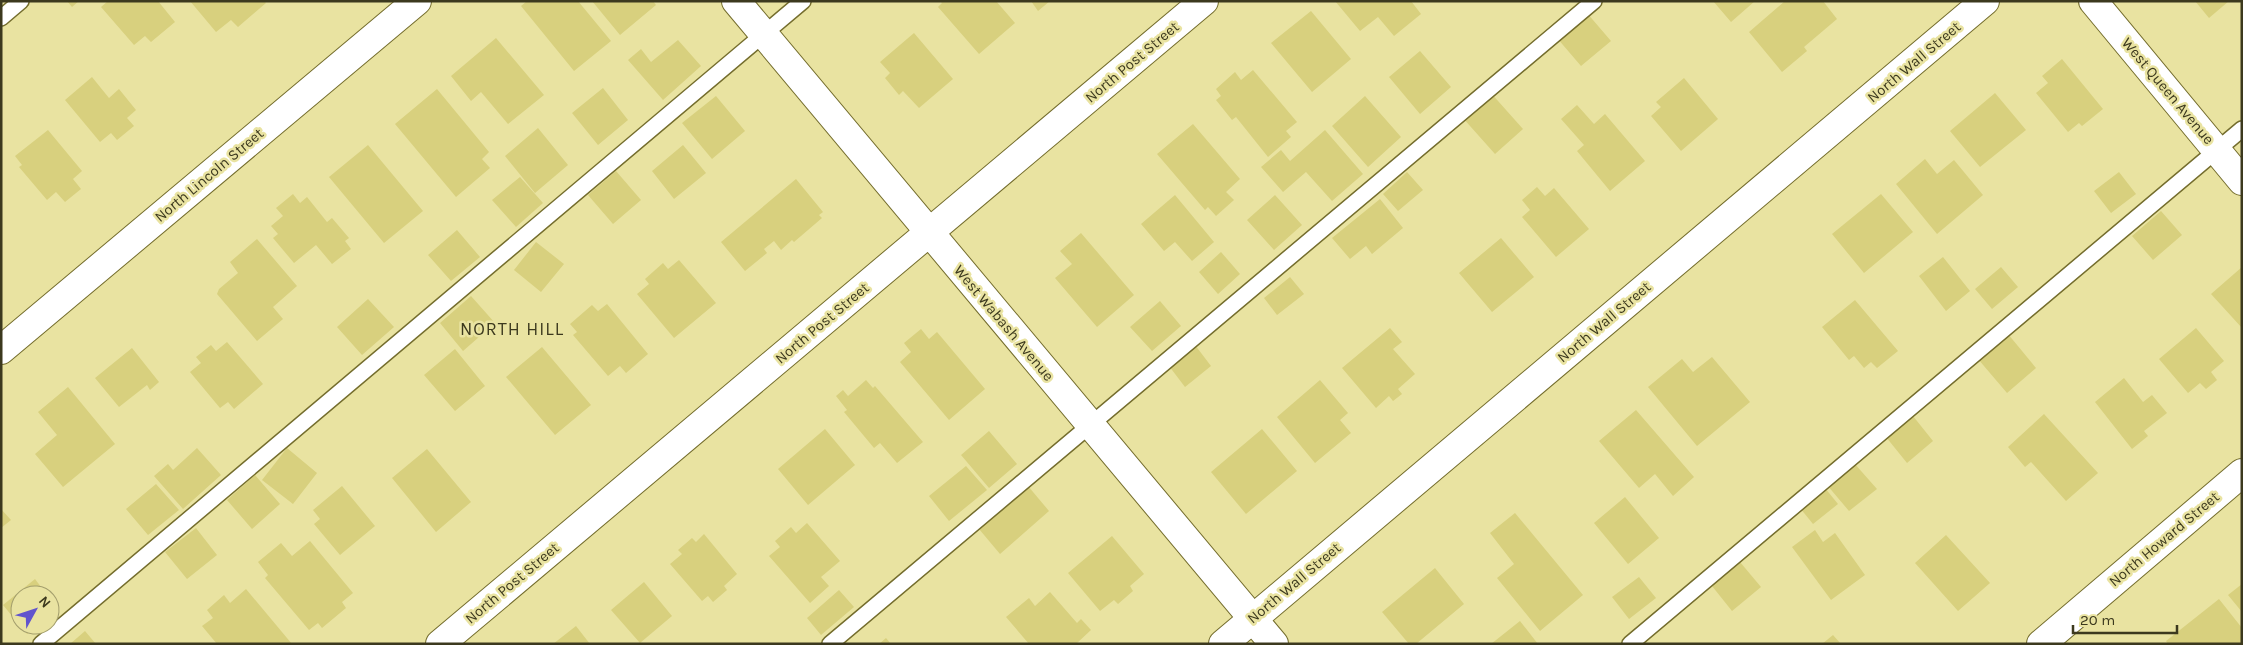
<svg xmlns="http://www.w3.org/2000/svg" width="2243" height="645" font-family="Karla,sans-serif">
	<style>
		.building { fill: #d8d07e }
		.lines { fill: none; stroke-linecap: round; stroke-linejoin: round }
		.service-casing { stroke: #746d2d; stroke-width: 18 }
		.minor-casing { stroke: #746d2d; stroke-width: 30 }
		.tertiary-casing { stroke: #746d2d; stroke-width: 30 }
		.service { stroke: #fff; stroke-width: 15 }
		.minor { stroke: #fff; stroke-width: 28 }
		.tertiary { stroke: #fff; stroke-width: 28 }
		.labels { text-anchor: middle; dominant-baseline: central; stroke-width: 5; stroke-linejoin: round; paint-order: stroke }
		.street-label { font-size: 15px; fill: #3c391e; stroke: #e9e3a1 }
		.quarter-label { font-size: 18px; letter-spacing: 1px; fill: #3c391e; stroke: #e9e3a1 }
	</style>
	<rect width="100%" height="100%" fill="#e9e3a1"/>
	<path class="building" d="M67,1H79L72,7Z
		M108,1H158L175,22L151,42L145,36L134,45L101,7Z
		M190,1H264L266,3L238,27L231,20L216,32Z
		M527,1H578L611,41L574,71L521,6Z
		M592,1H653L656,5L620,35Z
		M940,1H996L1015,23L979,54L938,7L942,3Z
		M1031,1H1050L1038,11Z
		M1335,1H1411L1421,14L1394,36L1378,17L1360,31Z
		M1713,1H1755L1731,22Z
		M1785,1H1823L1837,19L1804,47L1807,51L1782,72L1749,32Z
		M2195,1H2229L2209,18Z
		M1311,11L1351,59L1312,92L1271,43Z
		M1587,13L1611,41L1581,66L1557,38Z
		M914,33L953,79L919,108L903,91L899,95L885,78L890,73L880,62Z
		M496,38L544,95L508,124L481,92L471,101L451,76Z
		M678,40L701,66L663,100L628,60L641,49L651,62Z
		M1420,51L1451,87L1420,114L1389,77Z
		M2062,59L2103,109L2082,126L2079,123L2068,132L2036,93L2048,83L2042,76Z
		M1253,70L1297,122L1286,131L1291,137L1268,157L1236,117L1232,120L1216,100L1221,96L1216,89L1235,72L1241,80Z
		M92,77L109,98L119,89L136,110L127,118L134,126L117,140L111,133L100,142L65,100Z
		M1684,78L1718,119L1681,151L1651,116L1661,107L1656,102Z
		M603,88L628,120L598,145L572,113Z
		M437,89L489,152L482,159L490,168L456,197L395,124Z
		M1490,92L1523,129L1495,154L1462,117Z
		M1995,93L2026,130L1980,167L1950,131Z
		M716,96L745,131L712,159L682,123Z
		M1365,96L1401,137L1368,167L1332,126Z
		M1577,105L1594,124L1605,114L1645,161L1610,191L1577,151L1584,145L1561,119Z
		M1193,124L1240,179L1226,192L1234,200L1216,216L1208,207L1205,210L1157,154Z
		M538,128L568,165L535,193L505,156Z
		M48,130L82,171L73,179L81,189L65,202L56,192L47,200L19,167L22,165L15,156Z
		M1325,130L1363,174L1332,201L1306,172L1283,192L1261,167L1281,150L1290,161Z
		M368,145L423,211L384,243L329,177Z
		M683,145L706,173L674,199L652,171Z
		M1925,159L1937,174L1954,160L1983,195L1937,234L1896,184Z
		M616,171L641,200L613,224L588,195Z
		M1407,172L1423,190L1398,211L1383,194Z
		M2119,172L2136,194L2111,213L2094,191Z
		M520,177L543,203L516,227L492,200Z
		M796,179L823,212L819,215L822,218L794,242L792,240L781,250L774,241L764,249L767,253L745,271L721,242Z
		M1537,187L1545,196L1554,188L1589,229L1556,257L1522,217L1530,210L1522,200Z
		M293,194L300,203L307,197L327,222L332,218L349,238L345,241L351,249L332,264L316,245L294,263L273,238L278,234L271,226L283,216L276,208Z
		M1881,194L1913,232L1864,273L1832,234Z
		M1175,195L1214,242L1192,261L1175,242L1164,251L1141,224Z
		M1275,195L1302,225L1274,250L1247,220Z
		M1380,199L1403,228L1372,254L1366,246L1350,259L1332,238Z
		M2161,211L2182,235L2153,260L2132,236Z
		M457,230L480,257L451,281L428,255Z
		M1081,233L1134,295L1097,327L1055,278L1072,264L1060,251Z
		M1501,238L1534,277L1492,312L1459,273Z
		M257,239L297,286L273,307L283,319L257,341L217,294L219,289L238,273L230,262Z
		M536,242L564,264L541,292L514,270Z
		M1221,252L1240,274L1218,294L1199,272Z
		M1943,257L1970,291L1946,311L1919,276Z
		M679,260L716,303L674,338L637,294L649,284L645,279L663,263L668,269Z
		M2001,267L2018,287L1992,309L1975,289Z
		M2242,267V328L2211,294Z
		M1290,277L1304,294L1277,315L1264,298Z
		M471,296L495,323L463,351L440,323Z
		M368,299L394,327L362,355L337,327Z
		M1855,300L1898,351L1877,368L1871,362L1864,368L1854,356L1849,360L1822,327Z
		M1160,301L1181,326L1152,351L1130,327Z
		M607,304L648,354L626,373L620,366L608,376L573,335L577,332L570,324L592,305L598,311Z
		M1390,328L1402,342L1393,349L1415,374L1398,389L1402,394L1393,401L1389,396L1376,408L1342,368Z
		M2196,328L2224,361L2211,372L2217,380L2206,389L2200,383L2188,393L2159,359Z
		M921,329L929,339L937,332L985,389L949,420L900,362L911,352L904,343Z
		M2008,334L2036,368L2007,393L1978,359Z
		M227,342L263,384L234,409L228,402L220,408L190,372L201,363L196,357L211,345L216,351Z
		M1195,345L1211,366L1185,387L1169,366Z
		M542,347L591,405L555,435L506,377Z
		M132,348L159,382L150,390L147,385L119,407L95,378Z
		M455,349L485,386L455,411L424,375Z
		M1712,357L1750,402L1697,446L1648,387L1682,359L1693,372Z
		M2124,378L2143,402L2152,395L2167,413L2144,431L2148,436L2132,449L2095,402Z
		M866,380L873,388L875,386L923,442L897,463L880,443L874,448L844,412L847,410L836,396L843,390L848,396Z
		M1320,380L1348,413L1340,420L1351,433L1315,463L1277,417Z
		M68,387L115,444L63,487L35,454L57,435L38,412Z
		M1636,410L1694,477L1673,496L1655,474L1639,488L1599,441Z
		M2044,414L2098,473L2066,501L2031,462L2025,467L2008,447Z
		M1913,416L1933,441L1907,463L1886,437Z
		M825,429L855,465L808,505L778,469Z
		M1262,429L1297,471L1246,514L1211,472Z
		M989,431L1017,464L989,488L961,455Z
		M197,448L221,475L183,509L154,476L168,464L173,470Z
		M287,448L317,473L293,504L262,480Z
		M427,449L471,502L436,532L392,478Z
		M1854,463L1877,489L1849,511L1827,485Z
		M966,466L987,490L949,521L929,496Z
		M255,475L280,504L252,529L227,500Z
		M156,484L179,510L148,535L126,509Z
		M342,486L375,526L340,555L314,524L320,519L313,510Z
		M1028,486L1049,511L1000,554L979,529Z
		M1825,488L1838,504L1813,524L1800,508Z
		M1625,497L1659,538L1628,564L1594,523Z
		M1,509L11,520L1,528Z
		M1515,513L1583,595L1540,631L1497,578L1514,564L1490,533Z
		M807,523L840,561L821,577L829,586L810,603L769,556L780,547L775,541L791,527L796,533Z
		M196,528L217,555L187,579L165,552Z
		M1815,530L1823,542L1835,533L1865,575L1831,600L1792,547Z
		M704,534L737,574L724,586L727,590L713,602L708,596L702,601L670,564L682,554L678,550L692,538L696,542Z
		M1946,535L1990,583L1958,611L1915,563Z
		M1112,536L1144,574L1130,586L1133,591L1118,604L1114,600L1100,611L1068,573Z
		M310,541L353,593L342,602L346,608L322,628L318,623L309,630L265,578L268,575L258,562L281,543L292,556Z
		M1740,562L1761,587L1732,611L1712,586Z
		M1435,568L1464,604L1416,644H1409L1382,612Z
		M1639,577L1656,598L1629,619L1612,597Z
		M35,579L47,595H20V625H38L27,634L3,605Z
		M644,582L672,616L640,643L611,610Z
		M2242,584V612L2228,595Z
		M246,589L292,644H217L202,626L213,618L207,610L224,595L230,603Z
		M839,590L854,607L821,635L807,618Z
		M1050,592L1077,623L1081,619L1091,630L1076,644H1029L1006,617L1029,598L1035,606Z
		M50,598L58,609L50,615Z
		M2219,599L2242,628V642L2239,644H2168L2166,641Z
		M1520,621L1538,644H1491Z
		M576,626L590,644H553Z
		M85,631L96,644H70Z
		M1833,635L1841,644H1822Z
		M886,638L891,644H879Z"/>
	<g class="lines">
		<defs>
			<path id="service" d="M1,18L21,1
				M41,644L803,1
				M830,644L1594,1
				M1630,644L2242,129"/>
			<path id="minor" d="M736,1L1274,644
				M2093,1L2242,181
				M1,350L417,1
				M440,644L1204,1
				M2041,644L2242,473"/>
			<path id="tertiary" d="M1223,644L1985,1"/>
		</defs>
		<use href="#service" class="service-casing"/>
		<use href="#minor" class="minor-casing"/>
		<use href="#tertiary" class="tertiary-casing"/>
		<use href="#service" class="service"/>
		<use href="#minor" class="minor"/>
		<use href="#tertiary" class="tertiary"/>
	</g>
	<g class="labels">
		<g class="street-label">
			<text transform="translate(1132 62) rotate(-40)">North Post Street</text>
			<text transform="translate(1914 62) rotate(-40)">North Wall Street</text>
			<text transform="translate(2168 91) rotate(50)">West Queen Avenue</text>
			<text transform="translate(209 175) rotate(-40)">North Lincoln Street</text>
			<text transform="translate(1604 322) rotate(-40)">North Wall Street</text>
			<text transform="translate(822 323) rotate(-40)">North Post Street</text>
			<text transform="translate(1004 323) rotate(50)">West Wabash Avenue</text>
			<text transform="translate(2164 539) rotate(-40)">North Howard Street</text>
			<text transform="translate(512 583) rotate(-40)">North Post Street</text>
			<text transform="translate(1294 583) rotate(-40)">North Wall Street</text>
		</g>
		<g class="quarter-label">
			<text x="512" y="329">NORTH HILL</text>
		</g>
	</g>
	<rect width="2243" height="645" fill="none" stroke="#3c391e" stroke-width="5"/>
	<g transform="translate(35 610) rotate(50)"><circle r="24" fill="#e9e3a1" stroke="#a49f6d"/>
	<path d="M0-4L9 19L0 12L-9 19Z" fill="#6154cd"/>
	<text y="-8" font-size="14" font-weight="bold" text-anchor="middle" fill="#3c391e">N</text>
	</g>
	<path d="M2073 625v8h104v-8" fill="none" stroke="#3c391e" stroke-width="2.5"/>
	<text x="2080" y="625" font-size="15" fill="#3c391e" stroke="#e9e3a1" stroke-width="4" paint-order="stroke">20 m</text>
</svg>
